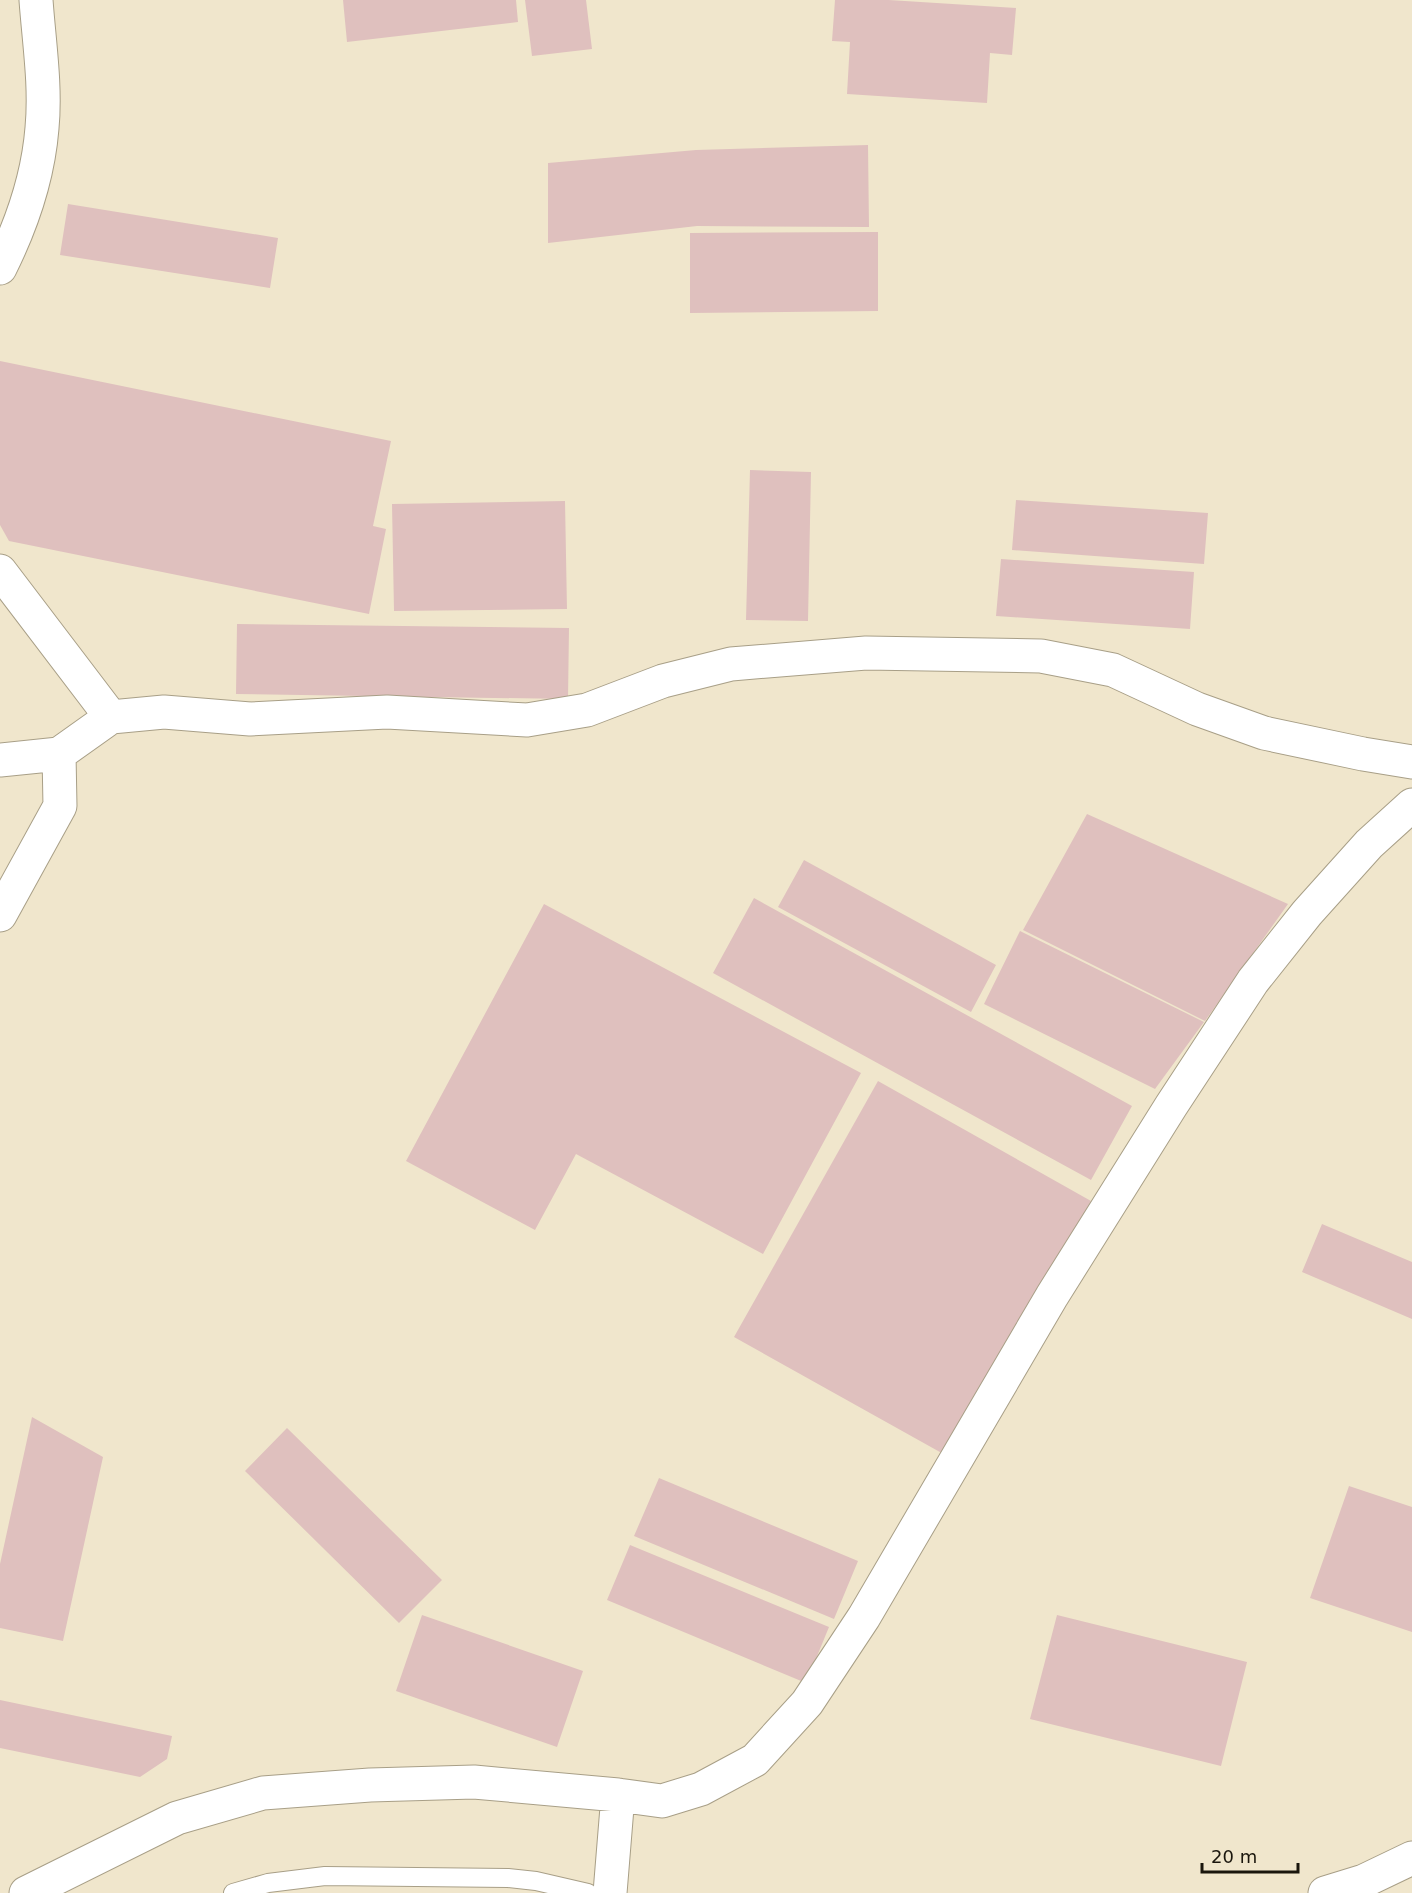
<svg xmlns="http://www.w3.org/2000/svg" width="1412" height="1893" font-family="'DejaVu Sans',sans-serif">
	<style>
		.building { fill: #dfc0be }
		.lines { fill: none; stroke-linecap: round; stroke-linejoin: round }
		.lane-casing { stroke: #a89f87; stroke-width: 20 }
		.street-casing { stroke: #a89f87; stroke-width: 35 }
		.lane { stroke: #fff; stroke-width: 18 }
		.street { stroke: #fff; stroke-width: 33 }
	</style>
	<rect width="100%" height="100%" fill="#f0e6cc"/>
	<path class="building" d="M343,0H516L518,22L347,42Z
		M525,0H586L592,49L532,56Z
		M835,0H889L1016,8L1012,55L990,53L987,103L847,94L850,42L832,41Z
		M868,145L869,227L697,226L548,243V163L696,150Z
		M68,204L278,238L270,288L60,255Z
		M878,232V311L690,313V233Z
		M0,361L391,441L373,526L386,529L369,614L9,541L0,525Z
		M750,470L811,472L808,621L746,620Z
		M1016,500L1208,513L1204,564L1012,550Z
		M565,501L567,609L394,611L392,504Z
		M1001,559L1194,572L1190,629L996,616Z
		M237,624L569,628L568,699L236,694Z
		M1087,814L1288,904L1205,1021L1023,930Z
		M804,860L996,965L971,1012L778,907Z
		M754,898L1132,1106L1091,1180L713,973Z
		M544,904L861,1073L763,1254L576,1154L535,1230L406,1161Z
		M1020,931L1204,1022L1155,1089L984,1004Z
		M878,1081L1091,1201L947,1456L734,1337Z
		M1322,1224L1412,1262V1319L1302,1272Z
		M32,1417L103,1457L63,1641L0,1628V1564Z
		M287,1428L442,1580L399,1623L245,1471Z
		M659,1478L858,1561L834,1619L634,1536Z
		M1349,1486L1412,1507V1632L1310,1598Z
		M630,1545L829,1627L806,1683L607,1600Z
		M422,1615L583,1671L557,1747L396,1691Z
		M1057,1615L1247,1662L1221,1766L1030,1719Z
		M0,1700L172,1736L167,1759L140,1777L0,1748Z"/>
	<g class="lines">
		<defs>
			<path id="lane" d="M233,1893L268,1883L325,1876L508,1878L536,1881L588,1893"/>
			<path id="street" d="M0,268C22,224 38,178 42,128C46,86 39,42 36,0
				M0,571L111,717
				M0,760L59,754L111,717L164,712L250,719L387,712L527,720L587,710L663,681L731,664L866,653L1041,656L1113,670L1197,709L1264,733L1363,754L1412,762
				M0,915L60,806L59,754
				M26,1893L177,1818L263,1793L370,1785L474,1782L618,1795L662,1801L701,1789L755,1760L807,1703L864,1617L1052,1296L1171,1106L1253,981L1307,913L1369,844L1412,805
				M610,1893L618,1795
				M1325,1893L1364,1881L1412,1858"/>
		</defs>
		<use href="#lane" class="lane-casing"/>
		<use href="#street" class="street-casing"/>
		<use href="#lane" class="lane"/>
		<use href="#street" class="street"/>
	</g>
	<path d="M1202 1863v9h96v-9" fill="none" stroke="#1a160d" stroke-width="3"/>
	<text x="1211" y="1863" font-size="18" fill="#1a160d" stroke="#f0e6cc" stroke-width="4.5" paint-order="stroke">20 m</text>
</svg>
